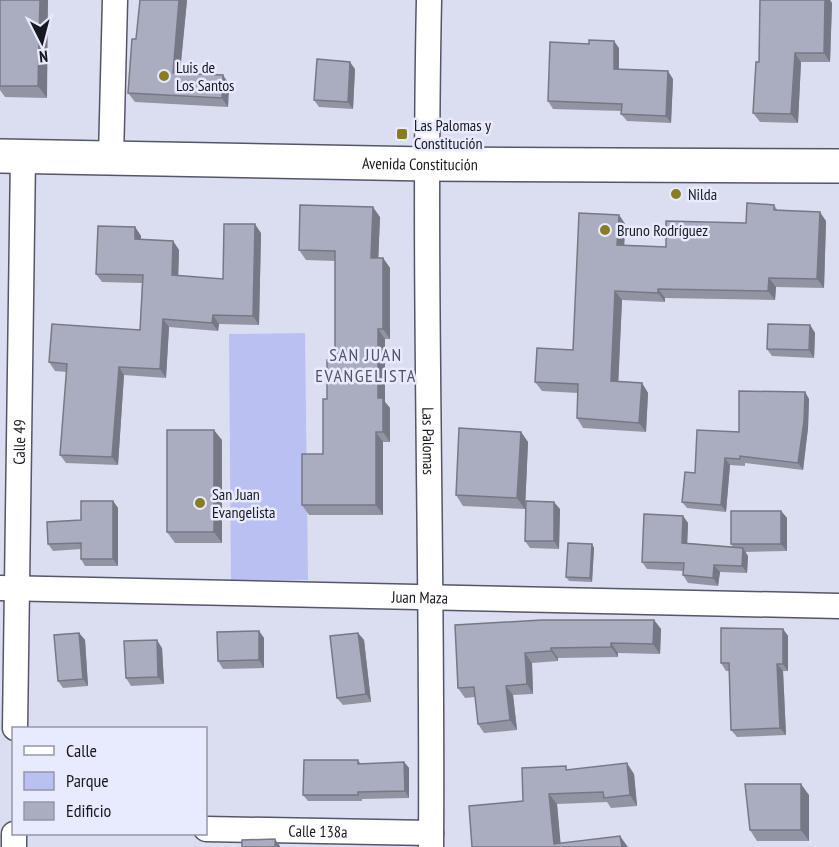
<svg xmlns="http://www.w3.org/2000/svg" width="839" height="847" font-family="'PT Sans Narrow',sans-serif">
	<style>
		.green { fill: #bbc0f3 }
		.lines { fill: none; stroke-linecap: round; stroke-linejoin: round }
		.street-casing { stroke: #555667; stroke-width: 27 }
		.secondary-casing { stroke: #555667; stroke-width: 36 }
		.street { stroke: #fff; stroke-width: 24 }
		.secondary { stroke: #fff; stroke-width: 33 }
		.wall { fill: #9294a4 }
		.shaded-wall { fill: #777886 }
		.building { fill: #aaacbf; stroke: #777886; stroke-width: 1.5 }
		.poi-dot { fill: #897c22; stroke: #e8eafe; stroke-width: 2 }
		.labels { text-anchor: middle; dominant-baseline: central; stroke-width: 5; stroke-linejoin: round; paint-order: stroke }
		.poi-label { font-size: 16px; fill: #181920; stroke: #e8eafe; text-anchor: start }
		.street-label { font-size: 16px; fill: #181920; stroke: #e8eafe }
		.neighbourhood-label { font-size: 18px; letter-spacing: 1.5px; fill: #515263; stroke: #e8eafe }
	</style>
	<rect width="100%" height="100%" fill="#dbddf1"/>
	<path class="green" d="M305,333L308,580L231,581L229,334Z"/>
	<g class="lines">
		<defs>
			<g id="street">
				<path id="s1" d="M429,0C423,282 433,565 431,847"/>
				<path d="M111,157L115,0"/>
				<path id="s2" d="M0,588L839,606"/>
				<path id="s3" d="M15,728L23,156"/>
				<path id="s4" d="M206,829L431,833"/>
				<path d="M14,847V834"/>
			</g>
			<g id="secondary">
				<path id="s5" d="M0,156L427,164L839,166"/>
			</g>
		</defs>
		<use href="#street" class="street-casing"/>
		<use href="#secondary" class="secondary-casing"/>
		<use href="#street" class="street"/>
		<use href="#secondary" class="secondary"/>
	</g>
	<path class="wall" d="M0,0L47,98L5,97L0,90Z
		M187,0L180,73L229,84L228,107L135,102L128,93Z
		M760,0H830L832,3L830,62H801L798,123L760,122L753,113L759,62Z
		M619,48V69L673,79L671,123L627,121L621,114L622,111L553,109L548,101Z
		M355,69L353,109L319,107L314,100Z
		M774,205L778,211L826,221L824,288L776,287L775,300L665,298V302L622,300L618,381L642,383L648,393L646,432L583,428L577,418L578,393L542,391L535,382L573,350L619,215L625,224L624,245L666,247L746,223Z
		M380,217L378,258H383L390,268V339H385V402L390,408V442H383V515H309L302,505L323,454L327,399L335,360V261L306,260L299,250Z
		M135,227L141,236V240L173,241L179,250L178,276L223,279L261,233L259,325L219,324L218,331L169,327L166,378L124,375L118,465L66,463L60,455L67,372L55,371L49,362L140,330L142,283L102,282L96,274Z
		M810,325L815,333L814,358L772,356L767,349Z
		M805,392L809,399L808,428L803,470L745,463V466L730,465L726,512L687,508L682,502L695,473L739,432Z
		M521,432L528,442L525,509L463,506L456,495Z
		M222,440V543H175L167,532Z
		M113,501L118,508V566H85L81,559V549L53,551L48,544L81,520Z
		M560,509L559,549L530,548L525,541Z
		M781,511L787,518V551L745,552L748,556L747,573L720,572L718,586L688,583L683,575V571L647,569L642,562L683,516L688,523L687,543L733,547L731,544Z
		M592,544L594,548L592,582L569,581L566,577Z
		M654,620L661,629L660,654L618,653V657L558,658V661L532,663L533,694L513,695L517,730L484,733L478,724L475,697L465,698L458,688L455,625Z
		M783,629L788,636V671H783L786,735L737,737L731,730L729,671H726L721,663Z
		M259,631L264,638V668L223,669L218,661Z
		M79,633L85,640L88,686L63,688L58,681Z
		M358,633L364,640L371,702L343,705L337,698Z
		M162,648L164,684L131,686L126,678Z
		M358,760L361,764L404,762L409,768V798L362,799V801H308L303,795Z
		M569,769L634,774L637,806L611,808L607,802L557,804L560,843L628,847H472L523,801Z
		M809,795V841H757L750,830Z"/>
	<path class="shaded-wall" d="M40,0H48L47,98L38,86Z
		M179,0H187L179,82L173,73Z
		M825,0H830L832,3L830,62L824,53Z
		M614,41L619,48V76L614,69Z
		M795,53L801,62L798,123L791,114Z
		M350,62L355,69L353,109L348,102Z
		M668,71L673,79L671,123L666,116Z
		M223,75L229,84L228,107L222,98Z
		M373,207L380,217L378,268L371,258Z
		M820,212L826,221L824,288L817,279Z
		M619,215L625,224L624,254L617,245Z
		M255,224L261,233L259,325L253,316Z
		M135,227L141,236V248L135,239Z
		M173,241L179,250L178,284L172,275Z
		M383,258L390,268V339L383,329Z
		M769,278L776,287L775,300L768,291Z
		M658,289L665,298V302L658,293Z
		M615,291L622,300L618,390L611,381Z
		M213,315L219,324L218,331L212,323Z
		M163,319L169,327L166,378L160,369Z
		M810,325L815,333L814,358L809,350Z
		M378,329L385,339V402L390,408V442L383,432L378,398Z
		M119,367L124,375L118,465L112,457Z
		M642,383L648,393L646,432L639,423Z
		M805,392L809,399L808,428L803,470L798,463Z
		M214,430L222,440V543L214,532Z
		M376,432L383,442V515L376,505Z
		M521,432L528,442L525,509L517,498Z
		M725,458L730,465L726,512L721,505Z
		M113,501L118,508V566L113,559Z
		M554,502L560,509L559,549L554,541Z
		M781,511L787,518V551L781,544Z
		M683,516L688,523L687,550L682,543Z
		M592,544L594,548L592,582L590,578Z
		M743,548L748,556L747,573L742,566Z
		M714,565L720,572L718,586L713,578Z
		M654,620L661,629L660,654L653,644Z
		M783,629L788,636V671L783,664Z
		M259,631L264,638V668L259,660Z
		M79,633L85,640L88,686L83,679Z
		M358,633L364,640L371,702L366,694Z
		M157,640L162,648L164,684L158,677Z
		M611,643L618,653V657L611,647Z
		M551,648L558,658V661L551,651Z
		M525,653L532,663L533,694L527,684Z
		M777,664L783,671L786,735L780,728Z
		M506,686L513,695L517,730L510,720Z
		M404,762L409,768V798L405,791Z
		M627,763L634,774L637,806L630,795Z
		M801,784L809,795V841L801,830Z
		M549,794L557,804L561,847L554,844Z
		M620,836L628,847H622Z
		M275,839L280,846V847H275Z"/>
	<path class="building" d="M0,0H40L38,86H0Z
		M140,0H179L173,73L223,75L222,98L128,93L132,39H136Z
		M760,0H825L824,53H795L791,114L753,113L756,62H759Z
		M589,40L614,41V69L668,71L666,116L621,114L622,104L548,101L550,42L589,44Z
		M317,59L350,62L348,102L314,100Z
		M747,203L774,205V210L820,212L817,279L769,278L768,291L658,289V293L615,291L611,381L642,383L639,423L577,418L578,384L535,382L537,348L573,350L579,213L619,215L617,245L666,247V221L746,223Z
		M300,205L373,207L371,258H383V329H378V398H383V432H376V505H302V454H323V399H327V360H335V251L299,250Z
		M224,224H255L253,316L213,315L212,323L163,319L160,369L119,367L112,457L60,455L67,364L49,362L52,324L140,330L143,275L96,274L98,226L135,227V239L173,241L172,275L223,279Z
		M768,324L810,325L809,350L767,349Z
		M739,391L805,392L804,421L798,463L740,456V459L725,458L721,505L682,502L685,472L695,473L697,430L739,432Z
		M459,428L521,432L517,498L456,495Z
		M167,430H214V532H167Z
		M81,501H113V559H81V543L48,544L47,522L81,520Z
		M526,501L554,502V541H525Z
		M731,511H781V544H731Z
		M644,514L683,516L682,543L743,548L742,566L714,565L713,578L683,575L684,563L642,562Z
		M568,543L592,544L590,578L566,577Z
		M542,620H654L653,644L611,643V647L551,648V651L525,653L527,684L506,686L510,720L478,724L474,687L458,688L455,625Z
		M721,628L783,629V664H777L780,728L731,730L729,663H721Z
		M259,631V660L218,661L217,632Z
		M79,633L83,679L58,681L54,635Z
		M358,633L366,694L337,698L330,636Z
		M157,640L158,677L126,678L124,641Z
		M304,760H358V764L404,762L405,791L358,792V795H303Z
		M627,763L630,795L604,798L603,792L549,794L554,844L620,836L622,847H472L469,806L523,801L522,768L566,766V770Z
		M745,784H801V830H750Z
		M275,839V847H242V840Z"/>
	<g class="poi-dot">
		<circle cx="164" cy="76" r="6"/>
		<rect x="396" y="128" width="12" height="12" rx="3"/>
		<circle cx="676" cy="194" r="6"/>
		<circle cx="605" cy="230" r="6"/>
		<circle cx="200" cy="503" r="6"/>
	</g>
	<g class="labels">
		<g class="poi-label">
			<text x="176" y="67">Luis de<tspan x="176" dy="18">Los Santos</tspan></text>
			<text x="414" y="125">Las Palomas y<tspan x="414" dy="18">Constitución</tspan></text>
			<text x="688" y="194">Nilda</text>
			<text x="617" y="230">Bruno Rodríguez</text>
			<text x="212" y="494">San Juan<tspan x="212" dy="18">Evangelista</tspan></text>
		</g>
		<g class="street-label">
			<text stroke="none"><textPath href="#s5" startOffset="420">Avenida Constitución</textPath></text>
			<text stroke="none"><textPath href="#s1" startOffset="441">Las Palomas</textPath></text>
			<text stroke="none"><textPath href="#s3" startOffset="286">Calle 49</textPath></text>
			<text stroke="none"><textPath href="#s2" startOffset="420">Juan Maza</textPath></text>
			<text stroke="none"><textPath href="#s4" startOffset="112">Calle 138a</textPath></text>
		</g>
		<g class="neighbourhood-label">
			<text x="366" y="354">SAN JUAN<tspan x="366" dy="21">EVANGELISTA</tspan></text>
		</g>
	</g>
	<rect x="12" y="727" width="195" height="108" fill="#e8eafe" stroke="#9596a5" stroke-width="1.5"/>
	<rect x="24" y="746" width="30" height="9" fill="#ffffff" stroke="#9596a5" stroke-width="1.5"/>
	<text x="66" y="757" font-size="18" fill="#181920">Calle</text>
	<rect x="24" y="772" width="30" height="18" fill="#bbc0f3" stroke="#9596a5" stroke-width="1.5"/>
	<text x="66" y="787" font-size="18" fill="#181920">Parque</text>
	<rect x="24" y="802" width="30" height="18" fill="#aaacbf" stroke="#9596a5" stroke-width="1.5"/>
	<text x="66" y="817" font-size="18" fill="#181920">Edificio</text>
	<g transform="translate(42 42) rotate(174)" stroke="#e8eafe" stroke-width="4.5" paint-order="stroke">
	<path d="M0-4.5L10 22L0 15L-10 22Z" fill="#181920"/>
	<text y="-9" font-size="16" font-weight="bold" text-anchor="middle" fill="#181920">N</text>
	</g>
</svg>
